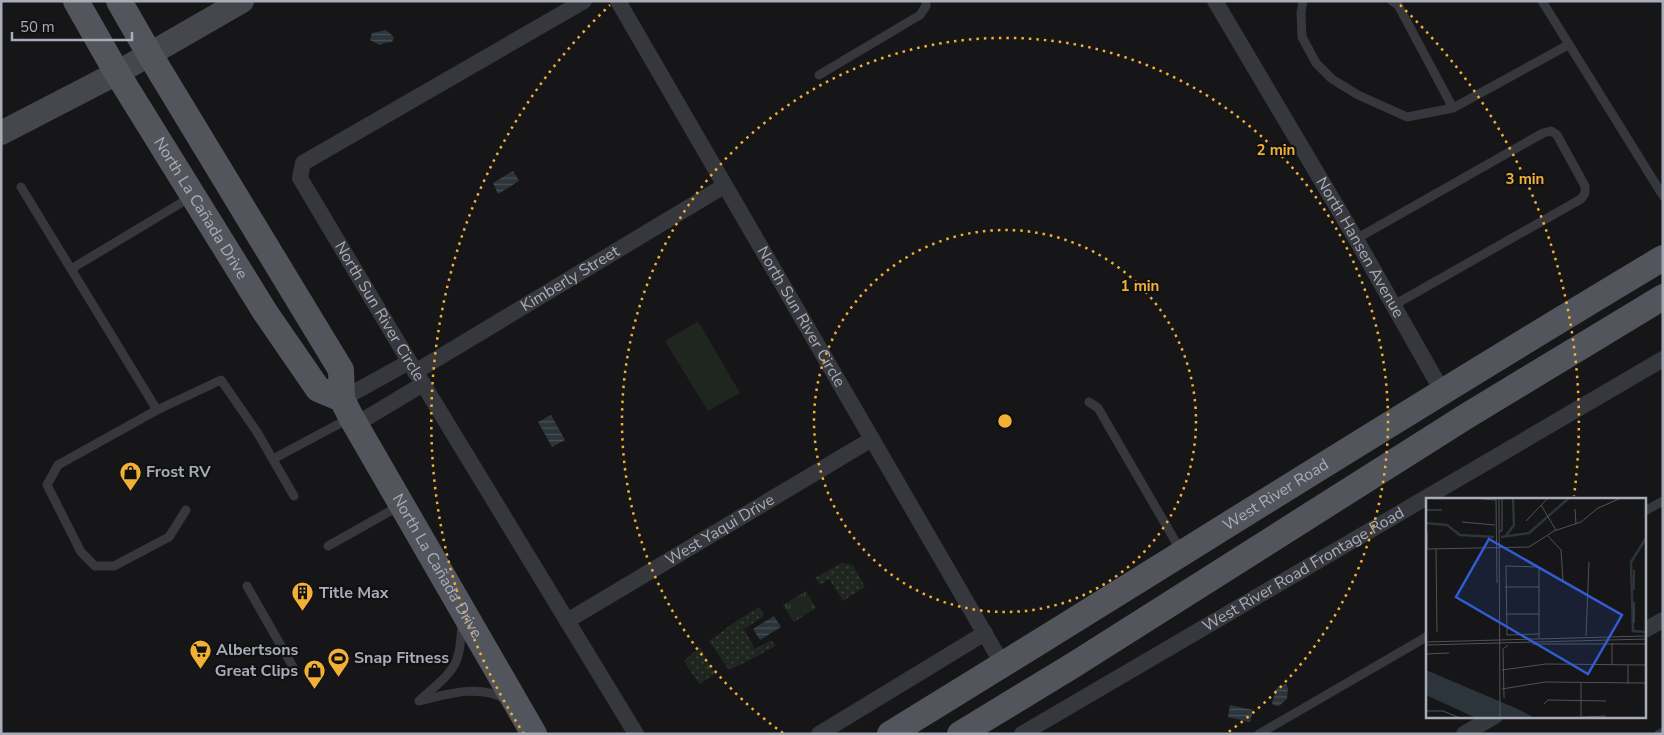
<svg xmlns="http://www.w3.org/2000/svg" width="1664" height="735" font-family="'Nunito Sans',sans-serif">
	<style>
		.grass { fill: url(#grass-dots) }
		.park { fill: url(#park-tufts) }
		.garden { fill: #1e261f }
		.water { fill: url(#water-rules) }
		.lines { fill: none; stroke-linecap: round; stroke-linejoin: round }
		.lane { stroke: #37383d; stroke-width: 9 }
		.street { stroke: #37383d; stroke-width: 16 }
		.secondary { stroke: #45474d; stroke-width: 24 }
		.primary { stroke: #53555c; stroke-width: 26 }
		.ring { fill: none; stroke: #f2b134; stroke-width: 2.5; stroke-dasharray: 2.5 5 }
		.labels { text-anchor: middle; dominant-baseline: central; stroke-width: 4.5; stroke-linejoin: round; paint-order: stroke }
		.street-label { font-size: 16px; fill: #a8adb8; stroke: #111113 }
		.poi-label { font-size: 16px; font-weight: bold; fill: #a8adb8; stroke: #111113; text-anchor: start }
		.inset-river { fill: none; stroke: #2c353c; stroke-width: 2.5 }
		.inset-road { fill: none; stroke: #505258; stroke-width: 1 }
		.view { fill: #325cd3; fill-opacity: 0.15; stroke: #325cd3; stroke-width: 2.5 }
		.inset-edge { fill: none; stroke: #a8adb8; stroke-width: 2.5 }
		.centre { fill: #f2b134; stroke: #111113; stroke-width: 2.5 }
		.ring-label { font-size: 15px; text-anchor: middle; font-weight: bold; fill: #f2b134; stroke: #111113; stroke-width: 4.5; stroke-linejoin: round; paint-order: stroke }
	</style>
	<defs>
		<pattern id="grass-dots" width="8" height="8" patternUnits="userSpaceOnUse" patternTransform="scale(1.25)"><rect width="8" height="8" fill="#1e261f"/><path d="M2 2h.1M6 6h.1" fill="none" stroke="#3c433d" stroke-width="1.8" stroke-linecap="round"/></pattern>
		<pattern id="park-tufts" width="24" height="20" patternUnits="userSpaceOnUse" patternTransform="scale(1.25)"><rect width="24" height="20" fill="#1e261f"/><path d="M3 7l-1-3M5 7V3M7 7l1-3M15 17l-1-3M17 17v-4M19 17l1-3" fill="none" stroke="#3c433d"/></pattern>
		<pattern id="water-rules" width="6" height="5" patternUnits="userSpaceOnUse" patternTransform="scale(1.25)"><rect width="6" height="5" fill="#2c353c"/><path d="M0 2.5h6" fill="none" stroke="#485056"/></pattern>
	</defs>
	<rect width="100%" height="100%" fill="#161618"/>
	<path class="grass" d="M841,563L853,565L865,587L843,601L829,579L820,585L815,578Z
		M760,607L764,616L744,629L755,649L771,640L776,646L746,662L729,670L709,641L739,619Z
		M700,647L715,674L699,684L684,661Z"/>
	<path class="park" d="M806,591L816,608L794,622L783,605Z"/>
	<path class="garden" d="M698,321L740,393L708,411L665,341Z"/>
	<path class="water" d="M386,30L394,37L392,42L385,43L380,45L370,40L372,33Z
		M513,171L519,181L498,194L493,183Z
		M551,415L565,440L552,447L538,422Z
		M774,616L781,627L760,640L753,629Z
		M1286,684L1288,688L1287,699L1279,706L1273,705L1272,703L1277,687Z
		M1230,705L1253,710L1250,722L1228,717Z"/>
	<g class="lines">
		<path class="lane" d="M1303,1L1301,13L1302,37L1316,63L1332,79L1358,95L1407,117L1453,108L1568,45
			M1392,1L1398,5L1453,108
			M1542,1L1663,196
			M819,75L920,15L926,6V1
			M21,187L157,410
			M1356,239L1543,133L1551,131L1557,135L1585,186V193L1581,199L1394,305
			M71,269L191,197
			M1089,402L1098,408L1181,551
			M273,459L350,418
			M186,510L169,537L114,566H95L81,552L47,485L58,465L157,410L221,380L257,432L294,496
			M1645,511L1663,501
			M328,546L401,505
			M247,586L293,667
			M419,701C431,689 451,676 457,659C461,648 461,636 462,623
			M419,701C448,694 478,684 506,699
			M1259,734L1428,636
			M1659,734L1663,732"/>
		<g class="street">
			<path id="s1" d="M584,1L303,163L300,178L400,346L636,734"/>
			<path id="s2" d="M618,1L1003,665"/>
			<path id="s3" d="M1215,1L1356,239L1442,391"/>
			<path id="s4" d="M415,372L724,186"/>
			<path d="M342,399L409,362"/>
			<path d="M355,425L423,384"/>
			<path id="s5" d="M567,621L872,439"/>
			<path d="M1645,630L1663,620"/>
			<path d="M819,734L985,633"/>
			<path id="s6" d="M1022,734L1663,359"/>
			<path d="M1464,734L1495,716"/>
		</g>
		<path class="secondary" d="M1,133L117,73L242,1"/>
		<g class="primary">
			<path id="s7" d="M76,1L117,73L265,312L318,389L342,399"/>
			<path id="s8" d="M119,1L150,55L341,370L342,399L351,417L534,734"/>
			<path id="s9" d="M890,734C1148,576 1403,413 1663,258"/>
			<path d="M960,734L1072,666L1465,417L1663,297"/>
		</g>
	</g>
	<g class="ring">
		<circle cx="1005" cy="421" r="191"/>
		<path d="M783 733A383 383 0 1 1 1227 733"/>
		<path d="M524 734A574 574 0 0 1 610 5M1400 5A574 574 0 0 1 1574 496"/>
	</g>
	<defs>
		<symbol id="shop-pin" viewBox="-11 -11 22 30"><path d="M0 17L-7.5 6A9.5 9.5 0 1 1 7.5 6Z" fill="#f2b134" stroke="#111113"/><path d="M-5-2.5h2.3a2.7 3.5 0 0 1 5.4 0H5L5.5 6h-11ZM-1.5-2.5h3a1.5 2.3 0 0 0-3 0Z" fill="#111"/></symbol>
		<symbol id="building-pin" viewBox="-11 -11 22 30"><path d="M0 17L-7.5 6A9.5 9.5 0 1 1 7.5 6Z" fill="#f2b134" stroke="#111113"/><path d="M-4-6H4V6H1V3H-1V6H-4ZM-2.5-4.3h1.7v1.8h-1.7ZM.8-4.3h1.7v1.8H.8ZM-2.5-1h1.7V.8h-1.7ZM.8-1h1.7V.8H.8Z" fill="#111"/></symbol>
		<symbol id="supermarket-pin" viewBox="-11 -11 22 30"><path d="M0 17L-7.5 6A9.5 9.5 0 1 1 7.5 6Z" fill="#f2b134" stroke="#111113"/><path d="M-6-5.5h2.5l.6 2H6L4.5 2H-2.5L-4.4-4H-6ZM-1.5 3.2a1.3 1.3 0 1 0 .1 0ZM3 3.2a1.3 1.3 0 1 0 .1 0Z" fill="#111"/></symbol>
		<symbol id="stadium-pin" viewBox="-11 -11 22 30"><path d="M0 17L-7.5 6A9.5 9.5 0 1 1 7.5 6Z" fill="#f2b134" stroke="#111113"/><path d="M0-5a6.5 5 0 1 0 0 10a6.5 5 0 1 0 0-10ZM-3.5-1.8h7v3.6h-7Z" fill="#111"/></symbol>
	</defs>
	<g fill-rule="evenodd">
		<use href="#shop-pin" x="118" y="460" width="25" height="34"/>
		<use href="#building-pin" x="290" y="580" width="25" height="34"/>
		<use href="#supermarket-pin" x="188" y="638" width="25" height="34"/>
		<use href="#stadium-pin" x="326" y="646" width="25" height="34"/>
		<use href="#shop-pin" x="302" y="658" width="25" height="34"/>
	</g>
	<g class="labels">
		<g class="street-label">
			<text stroke="none"><textPath href="#s7" startOffset="242">North La Cañada Drive</textPath></text>
			<text stroke="none"><textPath href="#s3" startOffset="286">North Hansen Avenue</textPath></text>
			<text stroke="none"><textPath href="#s4" startOffset="181">Kimberly Street</textPath></text>
			<text stroke="none"><textPath href="#s1" startOffset="495">North Sun River Circle</textPath></text>
			<text stroke="none"><textPath href="#s2" startOffset="365">North Sun River Circle</textPath></text>
			<text stroke="none"><textPath href="#s9" startOffset="454">West River Road</textPath></text>
			<text stroke="none"><textPath href="#s5" startOffset="178">West Yaqui Drive</textPath></text>
			<text stroke="none"><textPath href="#s8" startOffset="652">North La Cañada Drive</textPath></text>
			<text stroke="none"><textPath href="#s6" startOffset="326">West River Road Frontage Road</textPath></text>
		</g>
		<g class="poi-label">
			<text x="146" y="472">Frost RV</text>
			<text x="319" y="593">Title Max</text>
			<text x="216" y="650">Albertsons</text>
			<text x="354" y="658">Snap Fitness</text>
			<text x="298" y="671" text-anchor="end">Great Clips</text>
		</g>
	</g>
	<g transform="translate(1426 498)">
		<rect width="220" height="220" fill="#161618"/>
		<path d="M0,172L94,212L109,220H50L0,197Z" fill="#2c353c"/>
		<path class="inset-river" d="M0,25L21,27L34,37L68,39M75,39L103,35L143,0M79,39L88,27L87,0M220,40L205,64L207,133L220,134"/>
		<path class="inset-road" d="M46,0L70,2M70,0L71,85M73,0L74,220M115,7L130,32M149,11L150,26M0,12H16M100,23L122,0M36,24L69,27M73,33H76V0M1,34V51M122,38L135,52L137,83M0,51L103,49L128,33L155,24L172,10L195,0M10,51L11,134M208,72V92M79,89H113M208,104V125M80,116H113M113,136L81,137L80,68L113,69V140M160,138L163,64M0,144L220,138M106,146H220M0,147L220,141M0,156L23,155M186,167V145M76,172L120,166L220,167M202,186V167M76,191L119,184L220,185M78,200L77,151L82,147M118,206L122,202L180,203M0,213H17L34,220M155,218V185M134,220L180,218"/>
		<path class="view" d="M63,41L196,117L162,176L30,99Z"/>
		<rect width="220" height="220" class="inset-edge"/>
	</g>
	<circle cx="1005" cy="421" r="8" class="centre"/>
	<g class="ring-label">
		<text x="1276" y="155">2 min</text>
		<text x="1525" y="184">3 min</text>
		<text x="1140" y="291">1 min</text>
	</g>
	<rect width="1664" height="735" fill="none" stroke="#a8adb8" stroke-width="5"/>
	<path d="M12 32v8h120v-8" fill="none" stroke="#a8adb8" stroke-width="2.5"/>
	<text x="20" y="32" font-size="15" fill="#a8adb8" stroke="#111113" stroke-width="4" paint-order="stroke">50 m</text>
</svg>
